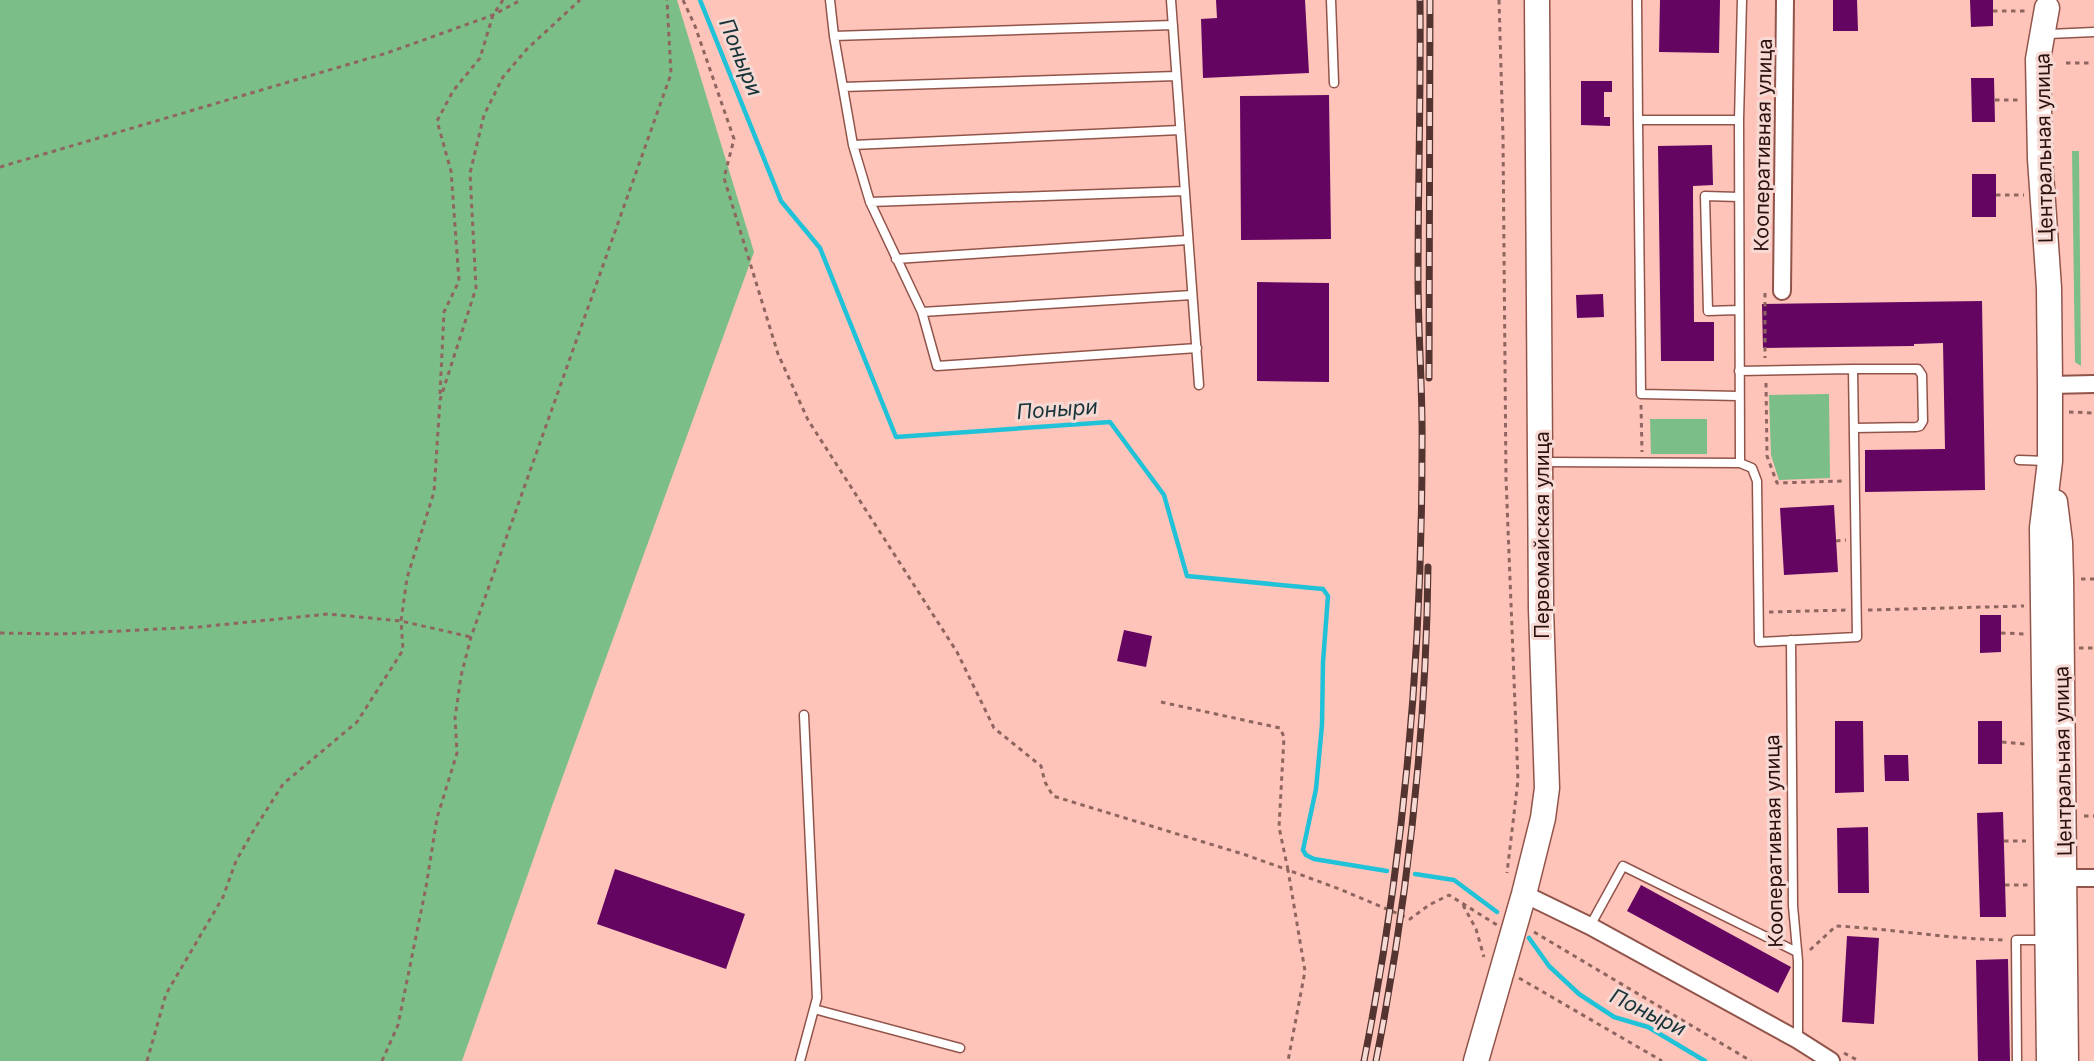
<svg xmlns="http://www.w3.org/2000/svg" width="2094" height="1061" font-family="Inter,sans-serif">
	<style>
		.green { fill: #7bbe88 }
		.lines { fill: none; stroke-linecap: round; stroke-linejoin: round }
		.stream { stroke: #20c2d8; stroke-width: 4.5 }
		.building { fill: #630561 }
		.lane-casing { stroke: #92544a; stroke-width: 11 }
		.street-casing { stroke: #92544a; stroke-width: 20 }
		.secondary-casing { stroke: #92544a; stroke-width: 27 }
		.path { stroke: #8f665f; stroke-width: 3; stroke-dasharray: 4.5 4.5; stroke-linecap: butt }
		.lane { stroke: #fff; stroke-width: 8 }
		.street { stroke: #fff; stroke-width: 16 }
		.secondary { stroke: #fff; stroke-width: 24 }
		.rail-casing { stroke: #543430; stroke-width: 7 }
		.rail { stroke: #f7d9d4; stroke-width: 4.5; stroke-dasharray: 14; stroke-linecap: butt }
		.labels { text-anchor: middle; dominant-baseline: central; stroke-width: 6; stroke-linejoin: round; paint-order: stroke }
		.street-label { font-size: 20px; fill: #2c120f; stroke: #f7d9d4 }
		.water-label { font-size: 21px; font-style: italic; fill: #163439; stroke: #f7d9d4 }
	</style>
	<rect width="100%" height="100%" fill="#fec4ba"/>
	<path class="green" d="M0,0H677L754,252L552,806L462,1061H0Z
		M2072,151H2079L2081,366L2075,362Z
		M1829,394L1830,478L1779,480L1771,455L1769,395Z
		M1650,419H1707V454H1651Z"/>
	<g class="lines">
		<path class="stream" d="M700,0L781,201L820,248L896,437L1110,422L1164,495L1187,576L1323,589L1328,596L1323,662L1322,725L1316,789L1303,850L1306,855L1314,859L1387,871
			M1415,874L1454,880L1497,912
			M1529,938L1549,966L1579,994L1614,1017L1648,1027L1705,1061"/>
	</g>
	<path class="building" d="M1216,0H1305L1309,73L1203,78L1201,19L1217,18Z
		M1660,0H1720L1719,53L1659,52Z
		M1833,0H1857L1858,31H1833Z
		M1970,0H1993V26L1971,27Z
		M1971,78H1994L1995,122H1972Z
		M1581,81H1612V92H1604V117H1610V126L1581,125Z
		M1329,95L1331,239L1241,240L1240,96Z
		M1712,145L1713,185L1693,186V194L1694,322H1714V361H1661L1658,146Z
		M1972,174H1996V217H1972Z
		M1257,282L1329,283V382L1257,381Z
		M1603,294L1604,317L1577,318L1576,295Z
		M1982,301L1985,490L1865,492V450L1945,449L1943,343L1914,344V346L1763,348L1762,304Z
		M1834,505L1838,572L1784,575L1780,508Z
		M1980,615H2001V652L1980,653Z
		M1124,630L1152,636L1146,667L1117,661Z
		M1835,721H1863L1864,792L1835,793Z
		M1978,721H2002V764H1978Z
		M1884,755H1908L1909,781H1885Z
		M2003,812L2006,917H1980L1977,813Z
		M1868,827L1869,893H1838L1837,828Z
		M615,869L745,914L726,969L597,924Z
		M1641,885L1791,967L1778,993L1627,911Z
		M1847,936L1879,938L1874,1024L1842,1022Z
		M2008,959L2010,1061H1978L1976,960Z"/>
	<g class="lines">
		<defs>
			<path id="lane" d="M830,0L834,36L853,145L870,202L922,312L937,366L1197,348
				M1171,0L1199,385
				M1331,0L1334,83
				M1637,0L1638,120
				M2049,34L2094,32
				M834,36L1173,25
				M843,87L1176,76
				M1739,120H1638L1641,394L1739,396
				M853,145L1180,130
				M870,202L1185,191
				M896,259L1188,240
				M1738,310L1708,311L1705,196L1739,197
				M922,312L1192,295
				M1853,369H1918L1922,375L1923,421L1920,426L1916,427L1854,428
				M2019,460L2048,461
				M1543,462L1740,463L1752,468L1757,481L1759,642L1857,637L1853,369L1739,371
				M1740,463L1739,120L1742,0
				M1791,640L1793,906L1798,961V1040
				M1590,926L1623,866L1797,952
				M814,1009L960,1048
				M800,1061L817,998L804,715
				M2017,1061L2016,940H2044"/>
			<path id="street" d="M1782,291L1785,0
				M2050,385L2094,384
				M2064,878H2094
				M1524,894L1590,926L1798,1040L1831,1061"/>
			<path id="secondary" d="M2047,8L2038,59L2040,159L2049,288L2050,385V461L2042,528L2049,1061
				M2055,502L2060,542L2061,579L2066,1061
				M1476,1061L1524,894L1543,818L1547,788L1541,609L1537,0"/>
		</defs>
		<use href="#lane" class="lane-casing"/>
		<use href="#street" class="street-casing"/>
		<use href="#secondary" class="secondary-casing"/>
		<path class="path" d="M683,0L695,26L734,139L724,178L778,354L808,420L957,652L994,728L1041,766L1045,782L1053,796L1246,855L1288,870L1305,971L1288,1061
			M1499,0L1503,137L1506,478L1518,780L1507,873
			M1993,11H2027
			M2066,63H2093
			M1995,100H2020
			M0,167L387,53L493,15L521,0
			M1996,195H2024
			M1765,293V358
			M1766,383L1767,456L1777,483L1843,481
			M440,394L444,312L459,281L451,171L437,121L453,91L480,58L493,15L503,0
			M1641,405L1642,452
			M2069,412L2094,413
			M1836,541L1846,540
			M2081,579H2094
			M1868,610L2024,606
			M1769,612L1847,610
			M0,633L60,634L199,627L328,614L401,621L471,637
			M2001,633L2026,634
			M2079,648H2094
			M1161,702L1280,728L1284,737L1279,827L1288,870L1342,890L1410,919L1429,905L1449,895L1497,925
			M2002,742L2025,744
			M2084,816H2094
			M2004,841H2026
			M2005,885H2028
			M1463,905L1476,929L1484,957
			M1534,932L1751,1061
			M1810,950L1836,926C1893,929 1949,939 2006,940
			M1519,978L1662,1061
			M1844,1053L1859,1061
			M147,1061L166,994L223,897L236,861L252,833L283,784L357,722L403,650L401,621L407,578L434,492L440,400L476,288L470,173L484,115L503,77L527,49L580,0
			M382,1061L398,1025L426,887L437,818L457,753L455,718L461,676L471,637L671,74L667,0"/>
		<use href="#lane" class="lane"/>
		<use href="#street" class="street"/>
		<use href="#secondary" class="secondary"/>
		<defs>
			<path id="rail" d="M1429,378L1430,0
				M1364,1061C1404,860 1422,654 1422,449C1423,392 1418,335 1418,278C1418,185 1421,93 1420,0
				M1376,1061C1408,898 1426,733 1428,567"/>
		</defs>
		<use href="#rail" class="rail-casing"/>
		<use href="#rail" class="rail"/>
	</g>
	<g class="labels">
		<g class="street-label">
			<text transform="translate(1763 145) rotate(-89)">Кооперативная улица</text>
			<text transform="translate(2044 148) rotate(-91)">Центральная улица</text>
			<text transform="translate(1542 535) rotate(-90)">Первомайская улица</text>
			<text transform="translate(2063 761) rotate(-91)">Центральная улица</text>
			<text transform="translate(1774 841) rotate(-91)">Кооперативная улица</text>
		</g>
		<g class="water-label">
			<text transform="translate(741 57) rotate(68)">Поныри</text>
			<text transform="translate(1057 409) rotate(-4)">Поныри</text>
			<text transform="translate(1648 1012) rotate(26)">Поныри</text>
		</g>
	</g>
</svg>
